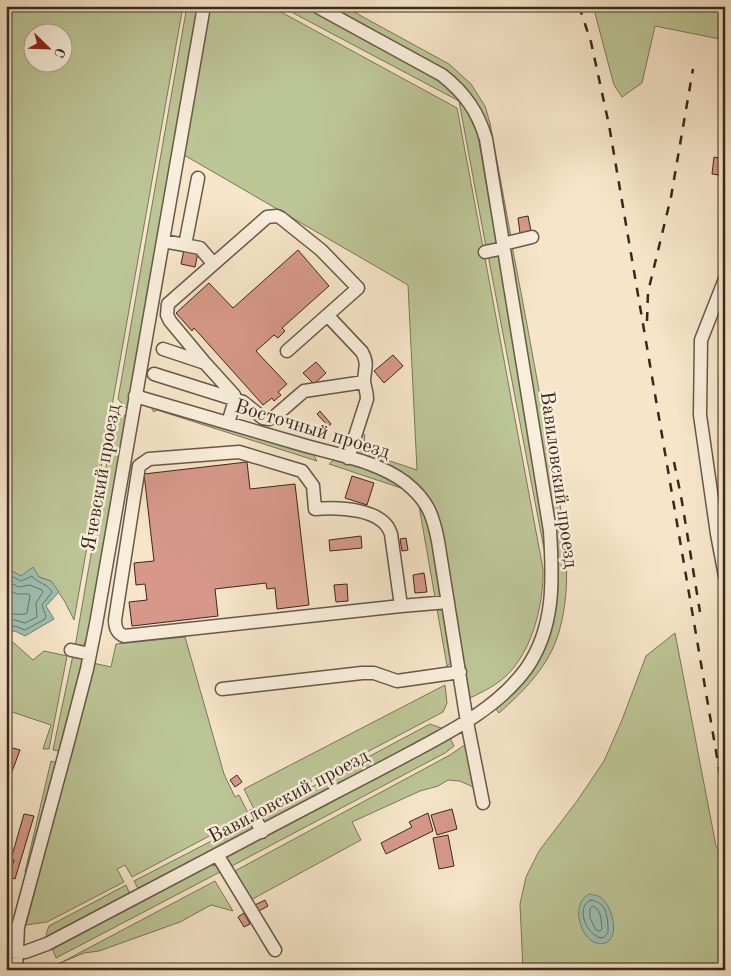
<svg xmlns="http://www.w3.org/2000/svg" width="731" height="976" font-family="'Old Standard TT',serif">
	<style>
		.green { fill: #bcc596; stroke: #7a775a; fill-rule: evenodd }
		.water { fill: #9dbfb2; stroke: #758376 }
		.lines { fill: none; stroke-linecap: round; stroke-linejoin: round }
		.shore { stroke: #6b7468; stroke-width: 1 }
		.building { fill: #d7988b; stroke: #39291d }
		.minor-casing { stroke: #685848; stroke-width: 15 }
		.minor { stroke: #f9eedc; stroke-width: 12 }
		.rail { stroke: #39291d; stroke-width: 2.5; stroke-dasharray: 9 9; stroke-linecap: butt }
		.labels { text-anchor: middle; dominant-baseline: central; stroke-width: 5; stroke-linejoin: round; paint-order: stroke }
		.street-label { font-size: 20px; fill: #39291d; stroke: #f9eedc }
	</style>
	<rect width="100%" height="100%" fill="#f6e5c9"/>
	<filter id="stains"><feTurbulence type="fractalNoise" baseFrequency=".004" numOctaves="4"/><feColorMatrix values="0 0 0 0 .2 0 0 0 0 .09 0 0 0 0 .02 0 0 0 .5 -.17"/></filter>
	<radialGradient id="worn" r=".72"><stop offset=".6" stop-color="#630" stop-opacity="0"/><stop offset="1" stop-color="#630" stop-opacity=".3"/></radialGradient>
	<path class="green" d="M6,6H183L74,620L65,602L51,581L39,577L21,576L6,568ZM32,32H62V62H32Z
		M187,6H199L128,410L118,399Z
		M210,6H270L457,108L543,569C544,605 531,658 500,681C491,688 480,693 470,698L438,517C417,477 399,469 358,454L357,451L362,433L365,435C363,445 366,451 375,456L417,470L408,285L184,155Z
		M280,6H305L421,69L451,90L467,111L478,136L496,241L495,244L486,247L459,101Z
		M328,6H343L449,64L471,84L485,106L490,123L511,237L506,238L480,108L471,94L459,82Z
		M593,6H725V40L655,26L642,83L622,97L614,85Z
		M512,246C524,307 535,368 546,429C557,494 578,567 559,632C549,666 525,690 499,713L495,708C507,697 521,685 531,672C560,634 560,585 557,539L508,247Z
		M498,254L546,532L548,570L488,255Z
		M725,370V480L719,422V375Z
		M153,407L313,454L317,461L157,410L154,412L152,410Z
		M127,414L87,638L83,646L75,647L114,421Z
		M335,459C359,467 383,474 404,489L329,464Z
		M419,506L427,521L430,531L452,662L447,666Z
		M675,633L716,846L725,859V970H523L520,904L526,877L539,851L577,801L604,761L622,720L646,656Z
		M6,636L33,660L44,651L67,656L49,749H43L51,725L6,710Z
		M185,637L224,774L235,797L239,795L249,815L132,877L125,865L117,869L124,882L47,922L26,925L93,663L111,667L116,644Z
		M73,655L81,658L82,661L60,751L53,750Z
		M445,685L447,703L443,712L255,811L244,789Z
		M430,724L444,729L267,823L263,821L259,815Z
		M450,738L454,746L445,753L230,867L227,857Z
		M466,744L473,787L460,781L448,780L438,786L420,791L352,822L361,840L249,901L233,872L450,755Z
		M51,761L57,763L26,873L25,872Z
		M252,820L255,828L142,889L137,887L134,881Z
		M211,865L217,866L220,872L56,958L52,948Z
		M215,881L233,911L211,905L180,922L99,951L84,953L58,964L53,970H47Z
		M126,885L129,892L128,895L48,937L46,934L49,926Z"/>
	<path class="water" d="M33,567L39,577L51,581L59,592L46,606L54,619L25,636L15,631L6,633V568L21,576Z
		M589,894C593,895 597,895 600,897C612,904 621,938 605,943C584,950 567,906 589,894Z"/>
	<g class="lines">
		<path class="shore" d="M6,573L21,581L32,576C38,584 47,583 52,592L42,605L46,616L45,619L25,630L15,626L6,628
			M6,581L19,587L30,585L42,590L43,592L36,603L37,617L25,623L15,620L6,621
			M6,589L17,594H29L30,596L27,613C23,616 13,613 6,614
			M591,900C608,902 608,920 608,933L603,938C587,938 574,906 591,900Z
			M593,906C602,911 601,920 602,929L600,931L596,930L590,918V909Z"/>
	</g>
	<path class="building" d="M714,157L725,159V176L712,174Z
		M528,216L531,231L520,233L518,218Z
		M184,250L198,253L195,267L181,264Z
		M298,250L329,286L282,328L285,331L278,338L274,335L256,351L287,384L278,392L281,395L274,401L272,398L263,405L194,328L192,331L176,313L209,283L233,308Z
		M393,355L403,366L384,383L374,371Z
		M316,362L326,373L314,384L303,373Z
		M320,411L331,424L328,426L317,414Z
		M247,462L250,489L295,484L309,605L277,609L275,588L267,589L266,583L215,589L218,616L132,626L129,602L147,600L145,584L136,585L134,563L154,561L144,474Z
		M352,476L374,483L367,505L345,498Z
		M361,536L362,548L330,551L329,540Z
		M406,538L408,550L402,551L400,539Z
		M424,573L427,592L415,593L413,575Z
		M347,584L348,601L336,602L334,585Z
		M6,746L20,750L6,788Z
		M237,775L242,782L235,787L230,780Z
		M452,809L457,829L437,835L431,815Z
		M428,813L433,831L386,854L381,843L412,827L409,822Z
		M24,814L34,816L15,879L9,877L14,860L11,859Z
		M448,835L454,866L439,869L433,838Z
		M265,900L268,906L257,912L253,906Z
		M244,913L250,924L244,927L238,917Z"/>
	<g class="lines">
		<defs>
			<path id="minor" d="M163,241L185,245L198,178
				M503,244L532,237
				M185,245L200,248L213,263
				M485,252L504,248
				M725,279L701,340L700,415L717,534L725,576
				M328,316L362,352C369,365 364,369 364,382C365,388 367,392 367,399L348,458
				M163,349L205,363L234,395L235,400L228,423
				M205,363L170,321L167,315L168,304L267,217L277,216L281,218L321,250L358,288L287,351
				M154,374L243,402L263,418L269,419L274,417L304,391L364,382
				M135,396C191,412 247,429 303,445C337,455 378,461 406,483C428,501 433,515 438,541L467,722L483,803
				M239,452L302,471L313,486L315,509C338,507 383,508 391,534L401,606L124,636C117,633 115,628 115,620L139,466L149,459Z
				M401,606L448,602
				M71,650L90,654
				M222,689L362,673H374L397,681L460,672
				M254,816L262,832
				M218,856L275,950
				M6,951L25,952L47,944C143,894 239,844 334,793C361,779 388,765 414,751C455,729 498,707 526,669C555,628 553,580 550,531L486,139C478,112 465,93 442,75L316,6
				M16,970L18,927L68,742L87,669L96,624L204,6"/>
		</defs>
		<use href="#minor" class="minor-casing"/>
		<use href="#minor" class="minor"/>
		<path class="rail" d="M579,6L591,42L609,125L725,804
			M647,321L648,292L671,197L693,69
			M674,462L681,496L700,612"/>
	</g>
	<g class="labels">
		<g class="street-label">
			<text transform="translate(312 430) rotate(17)">Восточный проезд</text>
			<text transform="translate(102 478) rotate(-80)">Ячевский проезд</text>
			<text transform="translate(558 480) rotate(82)">Вавиловский проезд</text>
			<text transform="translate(289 797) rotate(-28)">Вавиловский проезд</text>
		</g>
	</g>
	<rect width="731" height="976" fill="none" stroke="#f6e5c9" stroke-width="25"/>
	<rect x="8" y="8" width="716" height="961" fill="none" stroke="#39291d" stroke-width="2.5"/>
	<rect x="12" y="12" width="706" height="951" fill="none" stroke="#39291d"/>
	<g transform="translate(48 48) rotate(113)"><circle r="24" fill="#f9eedc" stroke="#ac9f90"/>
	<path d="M0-4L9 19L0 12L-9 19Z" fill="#8f2418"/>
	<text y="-8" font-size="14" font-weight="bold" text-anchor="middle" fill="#39291d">С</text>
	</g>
	<rect width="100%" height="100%" filter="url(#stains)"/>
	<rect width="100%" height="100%" fill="url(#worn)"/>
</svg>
